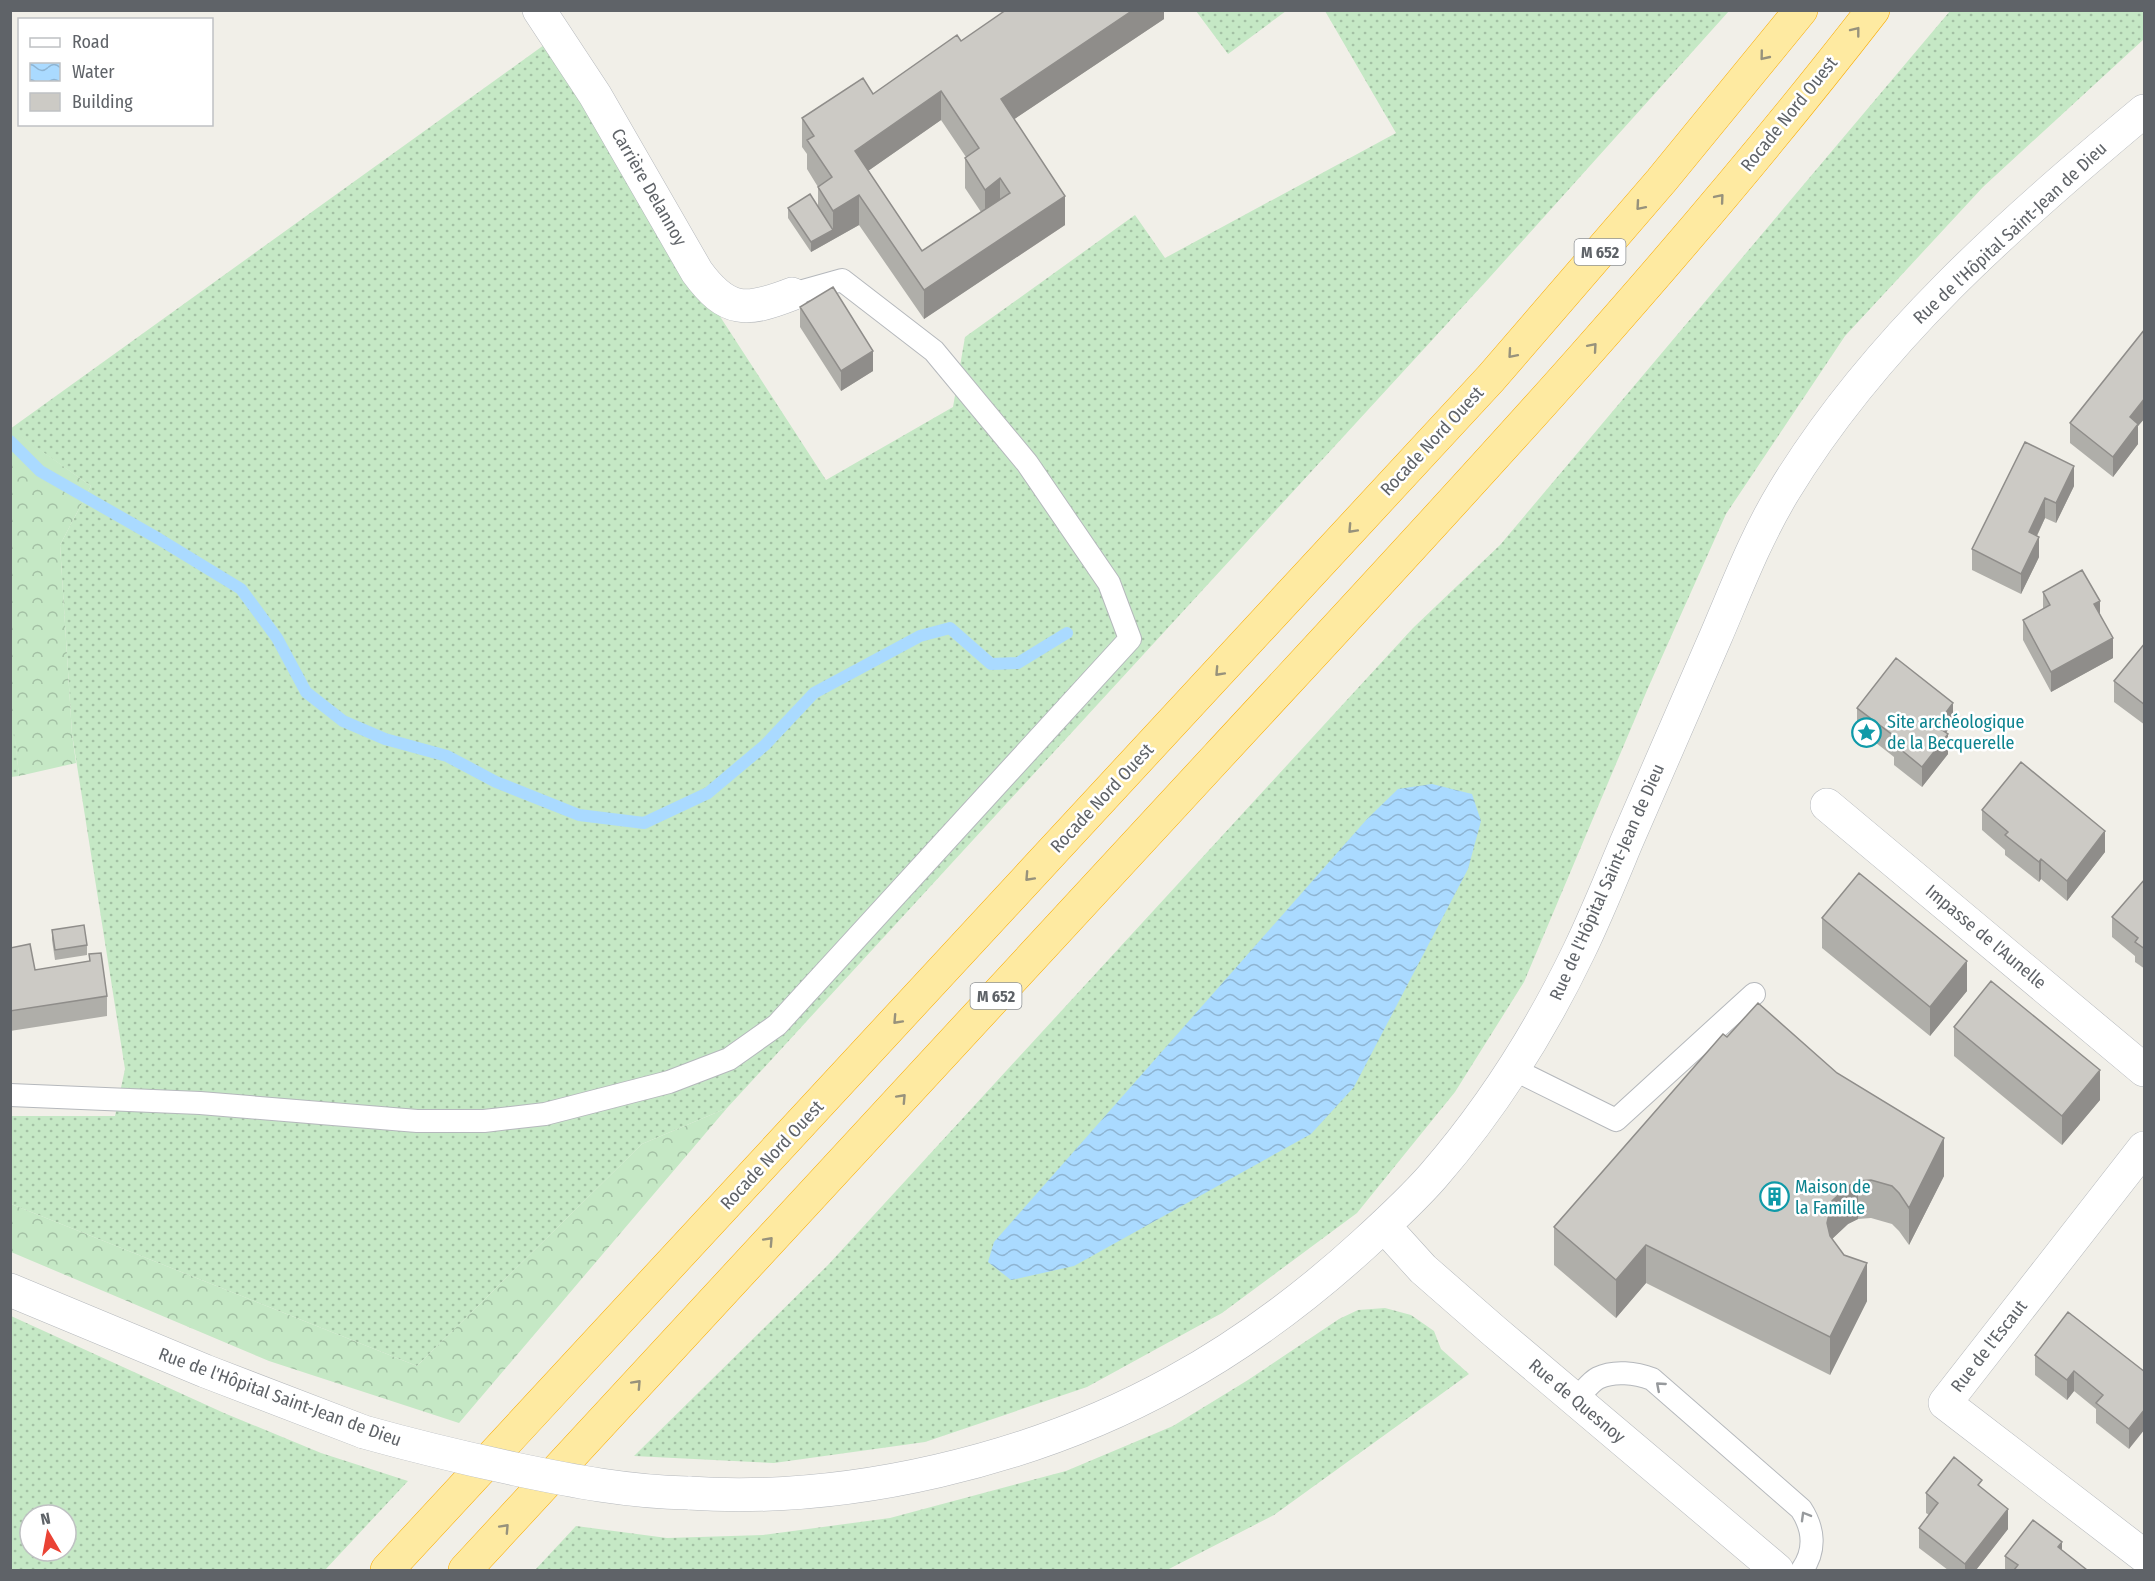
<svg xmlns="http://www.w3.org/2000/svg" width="2155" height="1581" font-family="'Fira Sans Condensed',sans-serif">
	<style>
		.grass { fill: url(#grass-dots); fill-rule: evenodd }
		.forest { fill: url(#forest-crowns) }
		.water { fill: url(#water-waves) }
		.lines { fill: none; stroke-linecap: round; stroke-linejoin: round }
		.stream { stroke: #aadaff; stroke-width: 12 }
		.service-casing { stroke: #b5b8bc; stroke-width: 24 }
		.minor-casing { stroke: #b5b8bc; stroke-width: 34 }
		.trunk-casing { stroke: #f9ab00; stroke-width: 34 }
		.service { stroke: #fff; stroke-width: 22 }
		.minor { stroke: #fff; stroke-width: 33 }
		.trunk { stroke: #feeaa1; stroke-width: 33 }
		.minor-bridge-casing { stroke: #b5b8bc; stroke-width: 34; stroke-linecap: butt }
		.minor-bridge { stroke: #fff; stroke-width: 33 }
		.wall { fill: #afaea9; fill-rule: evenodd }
		.shaded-wall { fill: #8f8d8a }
		.building { fill: #cccac5; stroke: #8f8d8a; stroke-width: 1.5; fill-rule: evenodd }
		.oneway { stroke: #97927c }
		.oneway2 { stroke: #979a9d }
		.labels { text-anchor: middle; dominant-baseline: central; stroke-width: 5; stroke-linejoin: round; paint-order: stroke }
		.shield { fill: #fff; stroke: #8f9295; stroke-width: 1.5 }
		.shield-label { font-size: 16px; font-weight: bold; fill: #5f6368 }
		.street-label { font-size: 18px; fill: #5f6368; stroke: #fff }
		.culture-label { font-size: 18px; fill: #0d838f; stroke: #fff; text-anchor: start }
	</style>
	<defs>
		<pattern id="grass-dots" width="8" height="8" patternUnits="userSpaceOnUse" patternTransform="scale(1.5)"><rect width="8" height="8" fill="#c5e8c5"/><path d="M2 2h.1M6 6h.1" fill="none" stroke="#a3c0a4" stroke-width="1.8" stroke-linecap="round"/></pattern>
		<pattern id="forest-crowns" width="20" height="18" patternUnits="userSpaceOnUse" patternTransform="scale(1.5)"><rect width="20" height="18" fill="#c5e8c5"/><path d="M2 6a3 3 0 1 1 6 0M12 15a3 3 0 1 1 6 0" fill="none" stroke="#a3c0a4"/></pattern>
		<pattern id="water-waves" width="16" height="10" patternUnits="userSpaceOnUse" patternTransform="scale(1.5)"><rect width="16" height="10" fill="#aadaff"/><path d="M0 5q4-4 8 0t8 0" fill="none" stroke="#8eb4d2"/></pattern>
	</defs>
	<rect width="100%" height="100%" fill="#f1efe8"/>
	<path class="grass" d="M1196,11H1286L1228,54Z
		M1325,11H1729L1490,277L727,1108L642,1144L417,1366L11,1204V1116H115L125,1069L72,734L60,545L91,486L10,429L544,45L826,480L953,407L965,337L1135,215L1165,258L1396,133Z
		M1950,11H2144V39L1983,187L1845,336L1726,514L1648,688L1524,982L1455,1092L1357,1213L1222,1313L1087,1387L925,1442L774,1463L634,1456L828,1265L1413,628L1500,545Z
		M11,696L19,776L11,777H10Z
		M1385,1308L1411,1315L1434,1331L1441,1349L1469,1374L1274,1515L1167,1570H535L576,1526L667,1538L763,1535L890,1518L1066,1471L1173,1426L1248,1380L1339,1319L1358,1310Z
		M11,1316L224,1413L321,1453L408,1481L325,1570H11ZM30,1515H66V1551H30Z"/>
	<path class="forest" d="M11,429L91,486L60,545L72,734L76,763L19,776L10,696Z
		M727,1108L459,1423L269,1361L11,1252V1204L417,1366L642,1144Z"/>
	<path class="water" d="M1432,784L1472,794L1481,821L1468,869L1354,1087L1311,1134L1074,1266L1011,1280L988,1262L994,1242L1367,819L1398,789Z"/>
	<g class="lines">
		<path class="stream" d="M10,441L40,471L159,539L241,589L277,638L306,692L343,721L385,739L447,756L496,782L579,815L644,823L708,793L765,745L814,693L920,636L950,628L991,664L1018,663L1067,633"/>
		<defs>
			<path id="service" d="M1513,1069L1616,1120L1754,994
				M10,1095L200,1103L417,1121H484L545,1114L669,1082L729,1059L777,1025L1130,639L1109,583L1027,463L934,351L842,280L792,294
				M1576,1399C1583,1393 1590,1382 1598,1378C1614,1370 1636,1373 1652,1379L1801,1509C1814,1529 1816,1550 1802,1570"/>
			<path id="minor" d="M539,10L595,95L697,272C727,313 746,312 792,294
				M1827,805L2144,1070
				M2144,1148L1945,1403L2144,1556
				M1384,1226L1423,1269L1494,1331L1777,1570
				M10,1290L205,1371L364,1432
				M688,1493C848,1504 1033,1460 1174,1382C1243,1344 1306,1297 1364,1244C1388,1222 1412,1200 1433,1176C1492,1108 1540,1032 1579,951C1596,916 1611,879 1626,843C1656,774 1686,705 1716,636C1737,587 1756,537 1784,491C1875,341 2011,222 2144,111"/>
			<path id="trunk" d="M387,1570L1491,378L1661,181L1801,10
				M465,1570C716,1299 967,1028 1218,756C1443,513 1670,272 1873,10"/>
		</defs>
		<use href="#service" class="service-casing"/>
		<use href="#minor" class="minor-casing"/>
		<use href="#trunk" class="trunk-casing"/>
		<use href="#service" class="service"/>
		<use href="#minor" class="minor"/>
		<use href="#trunk" class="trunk"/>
		<defs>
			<path id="minor-bridge" d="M364,1432C414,1446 464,1458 515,1469C572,1481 629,1492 688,1493"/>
		</defs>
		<use href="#minor-bridge" class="minor-bridge-casing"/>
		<use href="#minor-bridge" class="minor-bridge"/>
	</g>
	<path class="wall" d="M1164,10V19L1014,119L1065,225L924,319L859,225L811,252L788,218V208L818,206V187L807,169V154L802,147V118L873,94L961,41ZM941,120L966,157L965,158V188L981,212L922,251L868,171Z
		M800,307L873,371L841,391L800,327Z
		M2145,329V418L2138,426V444L2113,477L2070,443V423Z
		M2025,442L2074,486L2056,523L2045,518L2037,536L2039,557L2021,594L1972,570V549Z
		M2043,592L2100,614L2113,658L2051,692L2023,640V620L2043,609Z
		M2145,643V725L2114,702V681Z
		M1857,708L1953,723L1946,733L1948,754L1922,787L1894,765V757L1857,728Z
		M1982,810L2105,852L2067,901L2041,879L2039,882L2005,855V850L1982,830Z
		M2145,879V969L2135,962V956L2112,937V917Z
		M1822,918L1967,991L1930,1036L1822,948Z
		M52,930L87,945V955L55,960L52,940Z
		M10,948L35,970L89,961V954L107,996V1016L10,1031Z
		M1954,1027L2100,1100L2062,1145L1954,1056Z
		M1723,1034L1944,1176L1909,1245L1899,1231L1892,1224L1871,1218L1858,1219L1848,1224L1832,1239L1867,1301L1830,1375L1646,1283L1616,1318L1554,1265V1227Z
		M2035,1355L2145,1372L2129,1449L2096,1423V1409L2074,1391L2067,1400L2035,1375Z
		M1982,1488L2008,1529L1976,1570H1948L1919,1548V1528L1929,1515L1926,1513V1493Z
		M2062,1550L2087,1570H2005V1556Z"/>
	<path class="shaded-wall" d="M1133,10H1164V19L1001,128V99Z
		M941,91V120L855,180V151Z
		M1000,178V208L985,219V190Z
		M859,195V225L811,252V242L833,230V211Z
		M1065,196V225L924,319V290Z
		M873,351V371L841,391V371Z
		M2145,398V418L2138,426V444L2113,477V457L2130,417Z
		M2074,466V486L2056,523V503Z
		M2045,498V518L2029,552V532Z
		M2039,537V557L2021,594V574Z
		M2100,601V621L2094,604Z
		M2113,638V658L2051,692V672Z
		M1953,703V723L1936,746V726Z
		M1948,734V754L1922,787V767Z
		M2105,831V852L2067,901V881Z
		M2041,859V879L2039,882V862Z
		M1967,961V991L1930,1036V1007Z
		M2100,1070V1100L2062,1145V1116Z
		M1944,1138V1176L1909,1245V1208Z
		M1858,1181V1219L1848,1224L1832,1239L1827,1261V1223L1832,1201L1848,1186Z
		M1646,1245V1283L1616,1318V1280Z
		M1867,1263V1301L1830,1375V1337Z
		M2074,1371V1391L2067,1400V1380Z
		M2145,1409V1429L2129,1449V1429Z
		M2008,1509V1529L1976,1570H1965V1564Z
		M2062,1542V1562L2058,1547Z"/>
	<path class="building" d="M1006,10H1133L1001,99L1065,196L924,290L859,195L833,211L818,187L832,177L807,140L814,136L802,118L863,78L873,94L957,35L961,41ZM941,91L979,148L965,158L985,190L1000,178L1010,193L922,251L855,151Z
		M810,194L833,230L811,242L788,208Z
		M833,287L873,351L841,371L800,307Z
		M2145,329V398L2130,417L2138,424L2113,457L2070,423Z
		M2025,442L2074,466L2056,503L2045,498L2029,532L2039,537L2021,574L1972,549Z
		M2082,570L2100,601L2094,604L2113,638L2051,672L2023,620L2050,605L2043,592Z
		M2145,643V705L2114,681Z
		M1896,658L1953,703L1936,726L1948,734L1922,767L1894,744L1898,739L1857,708Z
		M2021,762L2105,831L2067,881L2041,859L2039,862L2005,835L2008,832L1982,810Z
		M1859,873L1967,961L1930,1007L1822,918Z
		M2145,879V949L2135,942L2138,938L2112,917Z
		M84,925L87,945L55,950L52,930Z
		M30,944L35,970L90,961L89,954L101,953L107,996L10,1011V948Z
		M1991,981L2100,1070L2062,1116L1954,1027Z
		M1758,1003L1837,1073L1944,1138L1909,1208L1899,1193L1892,1186L1871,1180L1858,1181L1848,1186L1832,1201L1827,1223L1830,1236L1844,1255L1867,1263L1830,1337L1646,1245L1616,1280L1554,1227L1723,1034L1727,1037Z
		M2068,1312L2145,1372V1409L2129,1429L2096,1403L2103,1395L2074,1371L2067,1380L2035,1355Z
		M1954,1457L1982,1480L1978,1485L2008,1509L1965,1564L1919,1528L1938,1503L1926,1493Z
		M2033,1520L2062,1542L2058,1547L2087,1570H2014L2018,1565L2005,1556Z"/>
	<defs><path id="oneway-chevron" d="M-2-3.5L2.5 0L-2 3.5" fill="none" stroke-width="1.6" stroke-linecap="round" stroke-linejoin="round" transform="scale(1.5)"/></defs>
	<g class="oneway">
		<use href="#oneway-chevron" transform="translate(1856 31) rotate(-52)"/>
		<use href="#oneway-chevron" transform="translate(1764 56) rotate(129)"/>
		<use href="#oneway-chevron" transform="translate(1720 198) rotate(-50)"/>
		<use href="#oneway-chevron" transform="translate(1640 206) rotate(131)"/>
		<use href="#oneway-chevron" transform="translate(1593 347) rotate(-49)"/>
		<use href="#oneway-chevron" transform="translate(1512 354) rotate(131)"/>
		<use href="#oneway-chevron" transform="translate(1352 529) rotate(133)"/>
		<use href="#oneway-chevron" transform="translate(1219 672) rotate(133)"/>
		<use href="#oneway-chevron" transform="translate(1029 877) rotate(133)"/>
		<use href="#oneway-chevron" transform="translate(897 1020) rotate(133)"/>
		<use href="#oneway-chevron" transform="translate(902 1098) rotate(-47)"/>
		<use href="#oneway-chevron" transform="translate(769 1241) rotate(-47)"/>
		<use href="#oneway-chevron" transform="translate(637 1384) rotate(-47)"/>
		<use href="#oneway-chevron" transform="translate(505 1528) rotate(-47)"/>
	</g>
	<g class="oneway2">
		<use href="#oneway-chevron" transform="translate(1660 1386) rotate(-139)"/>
		<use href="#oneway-chevron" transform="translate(1805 1516) rotate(-120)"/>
	</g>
	<defs>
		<symbol id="sight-ring" viewBox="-11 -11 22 22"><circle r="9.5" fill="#fff" stroke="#0f9aa8" stroke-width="1.5"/><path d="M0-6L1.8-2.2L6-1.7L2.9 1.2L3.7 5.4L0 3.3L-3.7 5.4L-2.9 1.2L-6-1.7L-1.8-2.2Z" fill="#0f9aa8"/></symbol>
		<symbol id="building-ring" viewBox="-11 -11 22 22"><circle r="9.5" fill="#fff" stroke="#0f9aa8" stroke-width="1.5"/><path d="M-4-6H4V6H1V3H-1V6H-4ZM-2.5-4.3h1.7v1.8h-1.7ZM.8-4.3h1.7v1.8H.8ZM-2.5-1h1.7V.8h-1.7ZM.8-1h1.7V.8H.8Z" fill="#0f9aa8"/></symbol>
	</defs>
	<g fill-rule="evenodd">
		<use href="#sight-ring" x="1850" y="716" width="33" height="33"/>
		<use href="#building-ring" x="1758" y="1180" width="33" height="33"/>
	</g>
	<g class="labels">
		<g class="shield">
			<rect x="1574.5" y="239" width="51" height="26" rx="4.5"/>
			<rect x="970.5" y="983" width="51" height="26" rx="4.5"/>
		</g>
		<g class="shield-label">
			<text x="1600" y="252">M 652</text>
			<text x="996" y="996">M 652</text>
		</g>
		<g class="street-label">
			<text transform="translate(1789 114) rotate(-51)">Rocade Nord Ouest</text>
			<text transform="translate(649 187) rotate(60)">Carrière Delannoy</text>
			<text transform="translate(2010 233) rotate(-43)">Rue de l'Hôpital Saint-Jean de Dieu</text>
			<text transform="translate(1432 441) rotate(-47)">Rocade Nord Ouest</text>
			<text transform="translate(1102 798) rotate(-47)">Rocade Nord Ouest</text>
			<text transform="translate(1607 882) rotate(-66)">Rue de l'Hôpital Saint-Jean de Dieu</text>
			<text transform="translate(1986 937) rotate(40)">Impasse de l'Aunelle</text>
			<text transform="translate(772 1155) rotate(-47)">Rocade Nord Ouest</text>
			<text transform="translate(1989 1346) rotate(-52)">Rue de l'Escaut</text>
			<text transform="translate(280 1397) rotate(20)">Rue de l'Hôpital Saint-Jean de Dieu</text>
			<text transform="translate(1577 1401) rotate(40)">Rue de Quesnoy</text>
		</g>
		<g class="culture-label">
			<text x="1887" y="722">Site archéologique<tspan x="1887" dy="21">de la Becquerelle</tspan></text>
			<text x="1795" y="1187">Maison de<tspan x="1795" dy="21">la Famille</tspan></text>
		</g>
	</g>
	<rect width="2155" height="1581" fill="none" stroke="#5f6368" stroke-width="24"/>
	<rect x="18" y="18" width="195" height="108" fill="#ffffff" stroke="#bfc1c3" stroke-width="1.5"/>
	<rect x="30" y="38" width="30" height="9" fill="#ffffff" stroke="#bfc1c3" stroke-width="1.5"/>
	<text x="72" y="48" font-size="18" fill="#5f6368">Road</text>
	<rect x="30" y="63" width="30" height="18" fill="url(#water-waves)" stroke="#bfc1c3" stroke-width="1.5"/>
	<text x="72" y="78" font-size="18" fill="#5f6368">Water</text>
	<rect x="30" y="93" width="30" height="18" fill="#cccac5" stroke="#bfc1c3" stroke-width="1.5"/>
	<text x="72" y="108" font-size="18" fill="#5f6368">Building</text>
	<g transform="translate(48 1533) rotate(350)"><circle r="28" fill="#ffffff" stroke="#bfc1c3" stroke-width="1.5"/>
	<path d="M0-4.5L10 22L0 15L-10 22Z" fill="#ea4335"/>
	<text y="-9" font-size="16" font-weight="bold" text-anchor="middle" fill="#5f6368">N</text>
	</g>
</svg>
